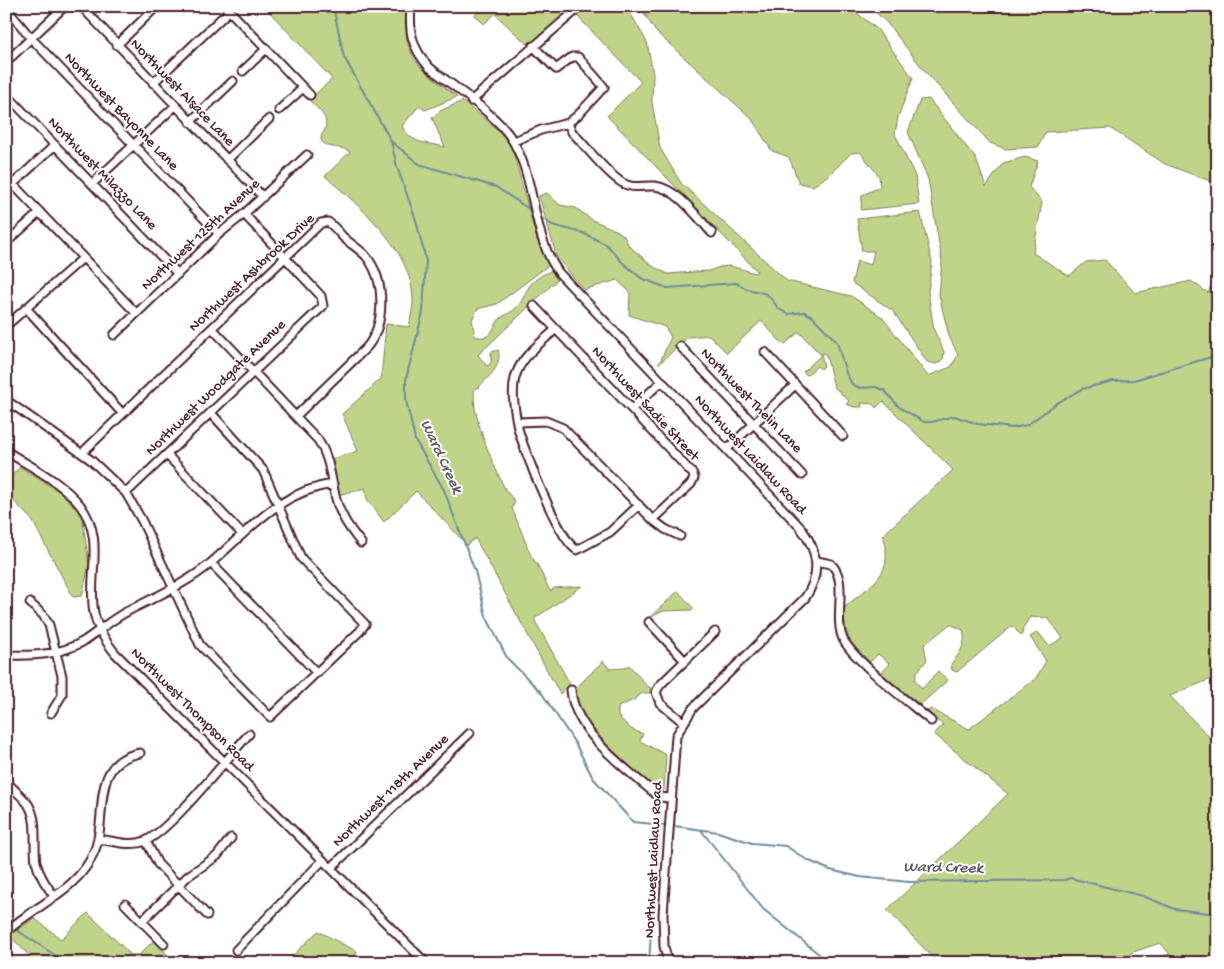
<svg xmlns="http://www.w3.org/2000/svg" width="1224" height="969" font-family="'Gochi Hand',sans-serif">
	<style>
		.green { fill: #c0d489; stroke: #857a5a }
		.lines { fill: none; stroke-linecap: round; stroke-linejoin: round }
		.stream { stroke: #6d8b99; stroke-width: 2 }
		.minor-casing { stroke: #4a1f2b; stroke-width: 11 }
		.minor { stroke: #fff; stroke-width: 7 }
		.labels { text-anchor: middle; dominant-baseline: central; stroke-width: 4; stroke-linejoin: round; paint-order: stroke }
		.street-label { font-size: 15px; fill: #4a1f2b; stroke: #fff }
		.water-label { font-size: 16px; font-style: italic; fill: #5c5562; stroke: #fff }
	</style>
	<rect width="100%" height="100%" fill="#fff"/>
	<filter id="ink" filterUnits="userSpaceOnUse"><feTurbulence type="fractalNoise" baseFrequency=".02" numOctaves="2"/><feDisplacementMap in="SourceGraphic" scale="10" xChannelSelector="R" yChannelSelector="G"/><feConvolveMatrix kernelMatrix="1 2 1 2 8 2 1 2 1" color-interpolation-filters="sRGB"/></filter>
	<g filter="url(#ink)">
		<path class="green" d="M264,6H406C402,61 419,66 457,97L425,110L419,106L402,126C412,145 426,142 445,147L432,118L440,111L462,101L502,133L512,148L537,240L549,265L497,304L477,309L472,320L475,336C490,341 492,330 498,321C502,315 512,313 517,307C524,300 525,290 532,283C537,277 545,274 552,270L557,280L478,355L487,366L491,363V352L498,350C503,366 488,377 478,388H475C469,412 493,463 504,487C506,492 512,497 515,502L512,508L531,556L537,564L549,589L551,591L554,588L582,586L534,619L570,684L560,694L475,538L467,545L416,491L384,522L367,499L365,488L338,495L332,459L358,451L342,414L381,379L386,324L409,327C410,319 413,309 413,301C412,248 361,208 325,176L350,152C341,145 330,150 322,142C320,137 321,136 324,131C331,117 317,109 309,100L332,79Z
			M485,6L501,8L484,24L475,15Z
			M505,6H574L529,46L496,15Z
			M586,6H848L877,29L913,78L898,117L895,134L915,176L919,204L861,210L862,195L880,187L879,176L860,152L851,153L830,174L813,186L799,183L789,157L772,151L751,118L656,32L640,7L628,9L647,42L653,74L652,102L660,148L681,183L787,281L851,296L882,317L928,376L951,367L958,355L949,336L939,295L942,261L928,179L908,132L920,100L929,99L976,159L986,187L1003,163L1025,157L1038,161L1029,187L1042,202L1033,253L1069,276L1086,262L1105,260L1135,293L1191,281L1208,293L1213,281L1218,277V676L1170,696L1218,746V963H1142L1170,954L1160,943L1133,952L1119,963H938L887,910L1008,794L934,734L943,725L926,712L931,709L969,729L1036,678L1046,661L1030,637L1038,632L1049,646L1063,638L1048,618L1030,617L1023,628L1022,636L1012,626L957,672L952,670L951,664C960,653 967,644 963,630L950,624L924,645L927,660L917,672L915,680L922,689L938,671L948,680L920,705L881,673L890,664L878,654L870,662C851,644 842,634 845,607C872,583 895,576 883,535L953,470L883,401L876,408L873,404L861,403L862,407H854L846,404L849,401L834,387L826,355L823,353L821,354L824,366L821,369L817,366L807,375L803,372L821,355L799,332L784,345L761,321L727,353L709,335L688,337L659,364L671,337L665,327L629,315L630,292L617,280L584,290L557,258L539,196L547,193L560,205L576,208L592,220L618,231L624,236L629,246L654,267L668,274L708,271L720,267L730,266L755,273L757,271L607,116L641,82L576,15Z
			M869,6H1218V184L1165,164L1110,128L1046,132L1038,147L1006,149L990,143L927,74L887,23Z
			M920,212L932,262L928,292L934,330L944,352L943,359L937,364L927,362L893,311L852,283L857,261L871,265L874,251H862L857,219Z
			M20,467L68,497L82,515L89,565L82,596L73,597L32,520L6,493V481Z
			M678,591L694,609L692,610L663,611L649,618Z
			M603,661L610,669L625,668L629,665L647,686L651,688L650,693H642L636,699L618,707V716L631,729L643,734L640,741L666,755L664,791C652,789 644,780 635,773C604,749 585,728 573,691Z
			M88,913L131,955H139L154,940L168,955L160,963H36L10,936L34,918L61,939Z
			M318,931L358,952L347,963H285Z"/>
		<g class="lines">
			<path class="stream" d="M333,6L344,57L391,141L397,167L416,220L426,261L423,312L406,379V400L415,440L444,490L475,571L486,616L507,658L541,692L575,743L593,778L633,822L664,825
				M392,142L419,164L496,187L529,209
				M540,217L552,225L583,233L607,245L622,262L641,278L667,288L736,283L747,289L767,294L779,309L788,314L804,312L812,316L837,342L846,373L852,384L860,388L876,387L885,391L899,407L924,422H932L954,416L978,424L1013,428L1027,425L1057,403L1082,389L1113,381L1134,380L1218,355
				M655,824L658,867
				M674,826L718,832L752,843L786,846L807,860L830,870L860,877L909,882L1065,880L1070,878L1143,896L1175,909L1209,913L1216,912
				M701,830L763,909L830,963
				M6,919L12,925
				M15,929L67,963
				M649,963L655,875"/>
			<defs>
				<path id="minor" d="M81,6L263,197
					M225,6L310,95
					M411,6C409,31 411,47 429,67C452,86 501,117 514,143C537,184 531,234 559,273L800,527C818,550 822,573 805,598L693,708L676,736L663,914L664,946L668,963
					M6,8L31,38L219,234
					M117,45L157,6
					M6,62L65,6
					M243,71L266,49
					M153,83L229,11
					M6,94L178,274
					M471,101L581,6
					M279,110L303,88
					M190,122L233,81
					M568,123L572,132C588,148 603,170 621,182C633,190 643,185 655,186C678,189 697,217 712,233
					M514,141L541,130L568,123L578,115L604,87L578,57H572L556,69L533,46
					M227,160L269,119
					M6,177L136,313
					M13,184L55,145
					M92,184L175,106
					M6,243L40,212
					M534,306L693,474L694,478L691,484L653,520
					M26,308L122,413
					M6,326L83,258
					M212,328L318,440C330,458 330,475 335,495C339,514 349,528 361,543
					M556,329C541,343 520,357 515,378C511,394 515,412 518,428C523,448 560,543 577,550L610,532L639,505
					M114,335L219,234L244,214L307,155
					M680,346L802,475
					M765,352L843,436
					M6,400L91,460L126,493L142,521L200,645L270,717L360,631L365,624L301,558L263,470L211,413
					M632,409L662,381
					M517,422L546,421L563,428L653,520L665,529L680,536
					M727,449L795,385
					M6,451C31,467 62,482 80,505C106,539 87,576 94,613C97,628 105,641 115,653L426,963
					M82,453L321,223L328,222C334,226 339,233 344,238C351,244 359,249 365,255C386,279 386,325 366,348L297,415
					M167,455L241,533
					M126,493L323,306L321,296L244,214
					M817,561L831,564C849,581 833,616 843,639C853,660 911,704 931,721
					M211,563L317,673
					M30,603L43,615L49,625L62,676V695L51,713
					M649,622L685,661
					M6,655C33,656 61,655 84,641C99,631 112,619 128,611C157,596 186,584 211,563C249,530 280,491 333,484
					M571,690C574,733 629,771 659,797L670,798
					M683,722L660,703L656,692L660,685L715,632
					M6,781C13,789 22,796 28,804C39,821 33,843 36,862C39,875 46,885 54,896
					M99,839C113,841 131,847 145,841C170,831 228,757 249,734
					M146,841L158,864L207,915
					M331,868L470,733
					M125,904L164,944
					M142,921L188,876L217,856L231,838
					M6,932C35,905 79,890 94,852C109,818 88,762 140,753
					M236,950L323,860"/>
			</defs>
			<use href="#minor" class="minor-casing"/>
			<use href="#minor" class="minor"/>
		</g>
	</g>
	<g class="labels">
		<g class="street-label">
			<text transform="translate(182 93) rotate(46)">Northwest Alsace Lane</text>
			<text transform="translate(121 112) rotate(46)">Northwest Bayonne Lane</text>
			<text transform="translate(102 174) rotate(46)">Northwest Milazzo Lane</text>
			<text transform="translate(201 235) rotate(-43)">Northwest 125th Avenue</text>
			<text transform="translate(252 273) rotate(-43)">Northwest Ashbrook Drive</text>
			<text transform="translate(216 388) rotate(-44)">Northwest Woodgate Avenue</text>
			<text transform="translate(751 401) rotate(46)">Northwest Thelin Lane</text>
			<text transform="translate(645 404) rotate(47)">Northwest Sadie Street</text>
			<text transform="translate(750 455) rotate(47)">Northwest Laidlaw Road</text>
			<text transform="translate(192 710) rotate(45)">Northwest Thompson Road</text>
			<text transform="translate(391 791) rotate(-44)">Northwest 118th Avenue</text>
			<text transform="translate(654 860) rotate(-87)">Northwest Laidlaw Road</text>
		</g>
		<g class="water-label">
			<text transform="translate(440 457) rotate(65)">Ward Creek</text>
			<text transform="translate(943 869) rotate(1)">Ward Creek</text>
		</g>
	</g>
	<rect width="1224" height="969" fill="none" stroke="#fff" stroke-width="25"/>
	<rect x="12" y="12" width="1199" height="944" fill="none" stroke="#4a1f2b" stroke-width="2" filter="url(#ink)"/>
</svg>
